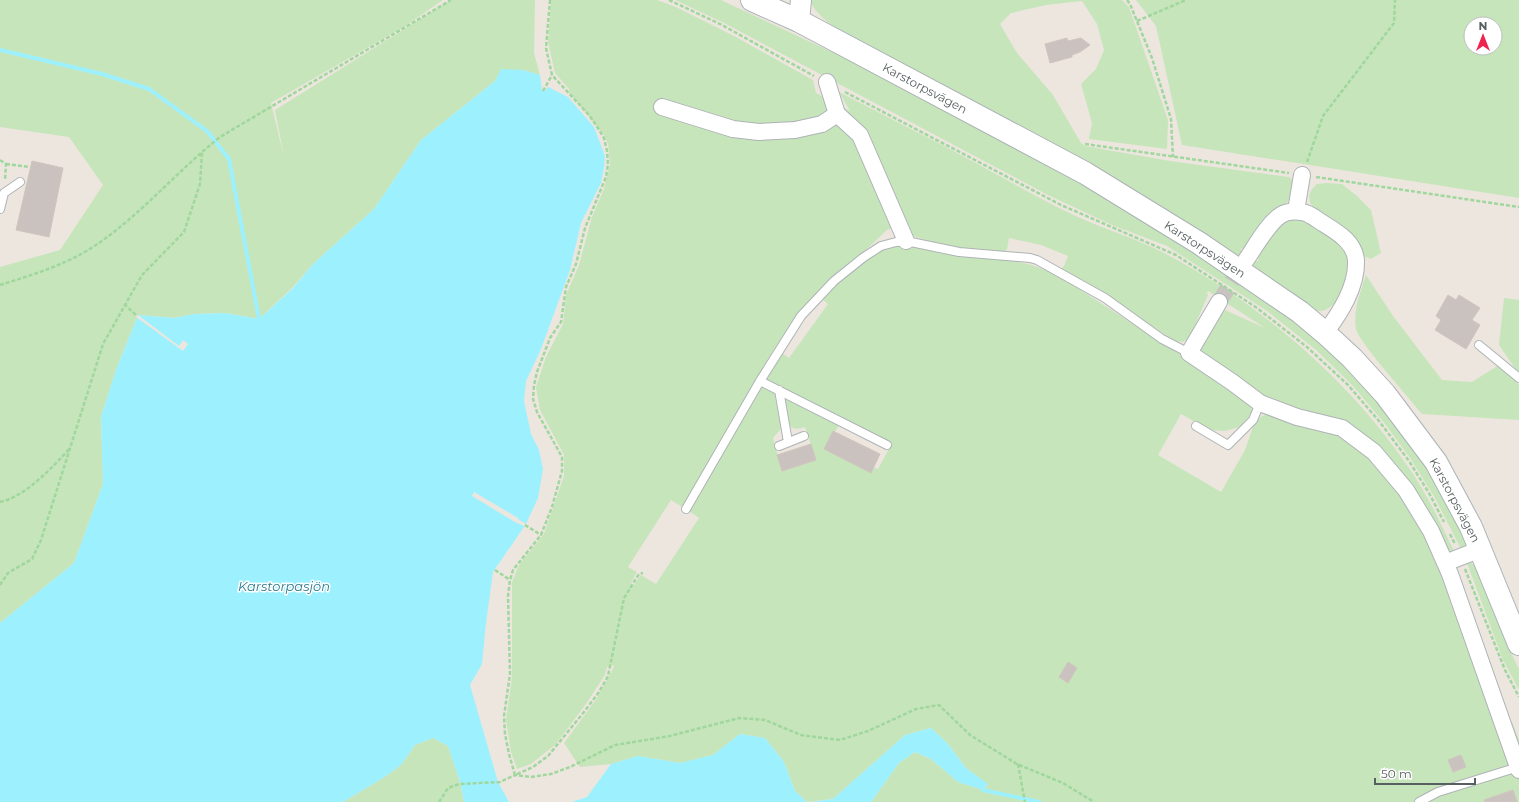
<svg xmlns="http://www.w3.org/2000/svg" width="1519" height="802" font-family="Montserrat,sans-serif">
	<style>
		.green { fill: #c7e5bb; fill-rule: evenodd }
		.water { fill: #9df1ff }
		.pier { fill: #ece6df }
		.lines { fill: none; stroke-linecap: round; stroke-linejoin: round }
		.stream { stroke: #9df1ff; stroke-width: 4 }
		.building { fill: #c9c2bf; stroke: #d1c5be }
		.minor-tunnel { stroke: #c7c4c0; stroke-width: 16; stroke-dasharray: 16 8; stroke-linecap: butt }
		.service-casing { stroke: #aeb3b6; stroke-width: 10 }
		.minor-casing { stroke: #aeb3b6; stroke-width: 18 }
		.tertiary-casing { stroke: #aeb3b6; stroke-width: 22 }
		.secondary-casing { stroke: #acb3b6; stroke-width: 24 }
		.path { stroke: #9fd79d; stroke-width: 2.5; stroke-dasharray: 4 2; stroke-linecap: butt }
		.service { stroke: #fff; stroke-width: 8 }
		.minor { stroke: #fff; stroke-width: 16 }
		.tertiary { stroke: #fff; stroke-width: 20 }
		.secondary { stroke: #fff; stroke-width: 22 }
		.labels { text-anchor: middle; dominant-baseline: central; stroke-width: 3; stroke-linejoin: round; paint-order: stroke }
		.street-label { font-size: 12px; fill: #585f61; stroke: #fff }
		.water-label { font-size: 13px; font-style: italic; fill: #307a8e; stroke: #fff }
	</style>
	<rect width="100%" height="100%" fill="#ece6df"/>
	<path class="green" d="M0,0H443L405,26L271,103L284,157L275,110L451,0H535L534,53L540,75L523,70H501L495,81L421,140L374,209L313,264L293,287L259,319L225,313L194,314L174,318L138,315L116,370L101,417L103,484L74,563L0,623V267L60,250L103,185L69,137L0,127Z
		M551,0H657L676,7L736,37L813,80L816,93L850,111L839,92C883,115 928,137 972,161C1002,177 1032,194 1063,210C1097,227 1134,237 1168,255C1264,307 1350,380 1411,471C1428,496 1441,524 1454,551L1448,550L1441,546L1426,513L1405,483L1380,453L1352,429L1337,422L1312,418L1269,404L1239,381L1201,357L1198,350L1199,341L1225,310L1265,328L1208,291L1207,293L1208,295L1190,337L1183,342L1175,341L1103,294L1061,269L1064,266L1068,256L1041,245L1009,238L1007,249L1004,252C970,251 944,246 913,236L907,224L887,230L870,246L816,293L796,317L771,354L684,508L671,500L628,567L637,572L631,583L634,585L641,575L656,584L699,518L689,511L760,384L774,391L781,425V429L773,438L782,471L816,460L805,427C798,429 794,430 789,425L783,397L839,425L835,432L833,431L824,449L870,472L873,467L878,469L892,443L766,380L782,353L789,358L828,304L821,298L859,265L883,248L906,245L949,254L1004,259L1032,265L1056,274L1173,350L1224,380L1248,399L1252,411L1243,426L1225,431L1209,430L1181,414L1158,455L1221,492L1245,450L1254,424L1262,416L1268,414L1337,431L1366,451L1394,484L1419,519L1437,560L1500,726L1512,722L1519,740V802H871L899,763L915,752L931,759L958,782L983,790L988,785L966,768L947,743L931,728L905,735L833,799L807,802L795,791L784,762L765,738L740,734L713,755L680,763L638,756L611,764L580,767L564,743L597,698L613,669L614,665L607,667L605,675L586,704L556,744L531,764L517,769L511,752L506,720L512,677V582L519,565L544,534L564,476V455L540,410L536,387L546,357L563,324L566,295L579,265L592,217L604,189L610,164L608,144L604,135L569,92V89L555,73L548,42Z
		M675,0H721L902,85L1078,181L1164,233L1288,315L1334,353L1366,386L1428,468L1465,537V545L1461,549L1435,498L1410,458L1385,424L1352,385L1316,350L1267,311L1167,246L1112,225L1048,195L724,23Z
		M810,0H1122L1129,7L1168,120L1167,149L1089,139L1092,123L1081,84L1096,69L1104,50L1097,24L1082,1L1046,5L1011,13L1000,24L1017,53L1053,95L1081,143L1085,146L1170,161L1289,177L1295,182L1293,195L1243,256V249L1241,248V257L1251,264L1259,260L1258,258L1252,260L1285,217L1301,218L1332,236L1349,254C1348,272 1345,300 1327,309C1324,311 1321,311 1318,311L1279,284L892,59C869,46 818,25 810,0Z
		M1136,0H1519V198L1182,145L1156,26ZM1471,24H1495V48H1471Z
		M1326,183L1342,184L1357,196L1371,210L1381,253L1371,259L1361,255L1313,208C1307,198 1308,192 1317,184Z
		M1366,275L1393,316L1442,380L1472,382L1502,363L1519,385V420L1422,414C1411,400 1358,341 1356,329C1353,310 1360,293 1366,275Z
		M1504,298L1519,300V374L1499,345Z
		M1467,563H1471L1479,569L1509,649L1519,669V690L1503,660Z
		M433,738L448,746L460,782L464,802H343L383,778L401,765L415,745Z"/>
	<path class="water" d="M501,69L523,70L540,75L542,90L545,91L548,87L568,97L594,127L605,156L604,168L601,183L581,223L570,270L541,349L526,381L524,401L531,434L539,450L543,469L538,498L526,524L493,572L486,623L482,664L470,685L498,782L509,802H464L460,782L448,746L433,738L415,745L401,765L383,778L343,802H0V623L74,563L103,484L101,417L116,370L138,315L174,318L194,314L225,313L259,319L293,288L313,264L374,209L421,140L495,81Z
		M931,728L947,743L966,768L988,784L983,790L958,782L931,759L915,752L899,763L871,802H811L833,799L905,735Z
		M740,734L765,738L784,762L795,791L807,802H572L587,797L611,764L638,756L680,763L713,755Z"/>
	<path class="pier" d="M138,315L179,346L183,340L188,344L183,351L136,317Z
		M474,492L518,518V519L526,524L524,526L515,522L472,496Z"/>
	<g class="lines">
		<path class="stream" d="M0,50L102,74L149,89L207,131L229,159L259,319
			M983,790L1039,802"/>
	</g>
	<path class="building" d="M1067,38L1068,41L1081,38L1090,45L1080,52L1072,55V57L1050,63L1045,44Z
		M32,161L63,168L49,237L16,230Z
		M1448,295L1456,300L1459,295L1480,308L1472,320L1480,325L1466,349L1435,330L1441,320L1436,316Z
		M833,431L880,454L871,473L824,449Z
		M811,444L816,460L782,471L777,455Z
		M1068,662L1077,668L1068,683L1059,677Z
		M1461,755L1466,767L1453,772L1448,760Z
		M1513,790L1517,802H1485L1484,800Z"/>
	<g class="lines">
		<path class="minor-tunnel" d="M1219,302L1245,261"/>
		<defs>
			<path id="service" d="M0,209L4,193L20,182
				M1479,345L1519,378
				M760,381L887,445
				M779,390L788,442
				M1196,426L1228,445L1253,420L1260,403
				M779,446L804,436
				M686,509L760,381L801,316L834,281L864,257L881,246L896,242L906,241L959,252L1030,258L1037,260L1105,298L1162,339L1189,353
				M1419,802L1438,792L1518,767"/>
			<path id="minor" d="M827,82L837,114L860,135L906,241
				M662,107L733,129L759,132L795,130L822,124L837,114
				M1296,211L1302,175
				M1246,260C1255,247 1268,223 1281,215C1287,211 1295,211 1302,212C1309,213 1315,218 1321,222C1335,231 1355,241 1356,261C1357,287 1340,313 1325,333
				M1219,302L1189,353L1232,382L1260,403L1297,417L1342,428L1374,452L1406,490L1431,531L1450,574L1519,770
				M1445,563L1481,549"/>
			<path id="tertiary" d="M799,21L801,0"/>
			<path id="secondary" d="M752,0L799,21L1085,173L1199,243L1300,312L1325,333L1352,358L1385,394L1436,462L1471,527L1519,644"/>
		</defs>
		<use href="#service" class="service-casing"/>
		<use href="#minor" class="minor-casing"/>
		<use href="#tertiary" class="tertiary-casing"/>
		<use href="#secondary" class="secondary-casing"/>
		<path class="path" d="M550,0L546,48L552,75L589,115L596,125L604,138L607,151L608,164L606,177L585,228L576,264L566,287L561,322L550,338L537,372L534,385L533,399L537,412L562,457V471L552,507L541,535L513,570L510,580L508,596L510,674L504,716L505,734L509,754L515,775L533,767L548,756L584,712L599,692L608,676L624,598L639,574L643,573
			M669,0L722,25L814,76
			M1127,0L1130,4L1152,58L1171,119L1173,157
			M1137,21L1186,0
			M543,91L552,75
			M845,92L1061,205L1176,255L1257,308L1307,347L1348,385L1379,421L1409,461L1429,493L1444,522
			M1085,144L1289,173
			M0,160L6,164L5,180
			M1307,162L1323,116L1394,23L1395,0
			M6,164L29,167
			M1316,177L1519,207
			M0,285C32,275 65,265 93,247C140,216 176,172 220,137L451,0
			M124,304L137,316
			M0,502C25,497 53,467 70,448
			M525,525L541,535
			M1450,534L1455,544
			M1465,569L1505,670L1519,697
			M495,570L510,580
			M0,585L8,573L32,559L41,540L103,344L142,275L184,232L200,184L202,152
			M1018,764L1025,802
			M439,802L448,788L459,784L500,782L515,775L531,777L551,774L570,767L615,745L670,736L739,718L765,720L801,735L840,740L868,731L916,709L939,705L970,735L1017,764L1063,783L1094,802"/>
		<use href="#service" class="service"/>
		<use href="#minor" class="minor"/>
		<use href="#tertiary" class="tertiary"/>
		<use href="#secondary" class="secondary"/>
	</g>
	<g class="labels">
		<g class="street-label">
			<text transform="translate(925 88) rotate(28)">Karstorpsvägen</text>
			<text transform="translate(1205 249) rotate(33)">Karstorpsvägen</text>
			<text transform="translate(1455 500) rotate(62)">Karstorpsvägen</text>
		</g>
		<g class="water-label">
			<text x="284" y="586">Karstorpasjön</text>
		</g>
	</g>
	<g transform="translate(1483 36)"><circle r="19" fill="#ffffff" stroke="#bcbfc0"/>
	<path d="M0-3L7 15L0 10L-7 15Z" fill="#ed2550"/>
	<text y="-6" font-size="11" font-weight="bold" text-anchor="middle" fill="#585f61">N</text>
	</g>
	<path d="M1375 778v6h100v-6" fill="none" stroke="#585f61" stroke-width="2"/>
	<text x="1381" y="778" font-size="12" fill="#585f61" stroke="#ffffff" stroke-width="3" paint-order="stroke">50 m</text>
</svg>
